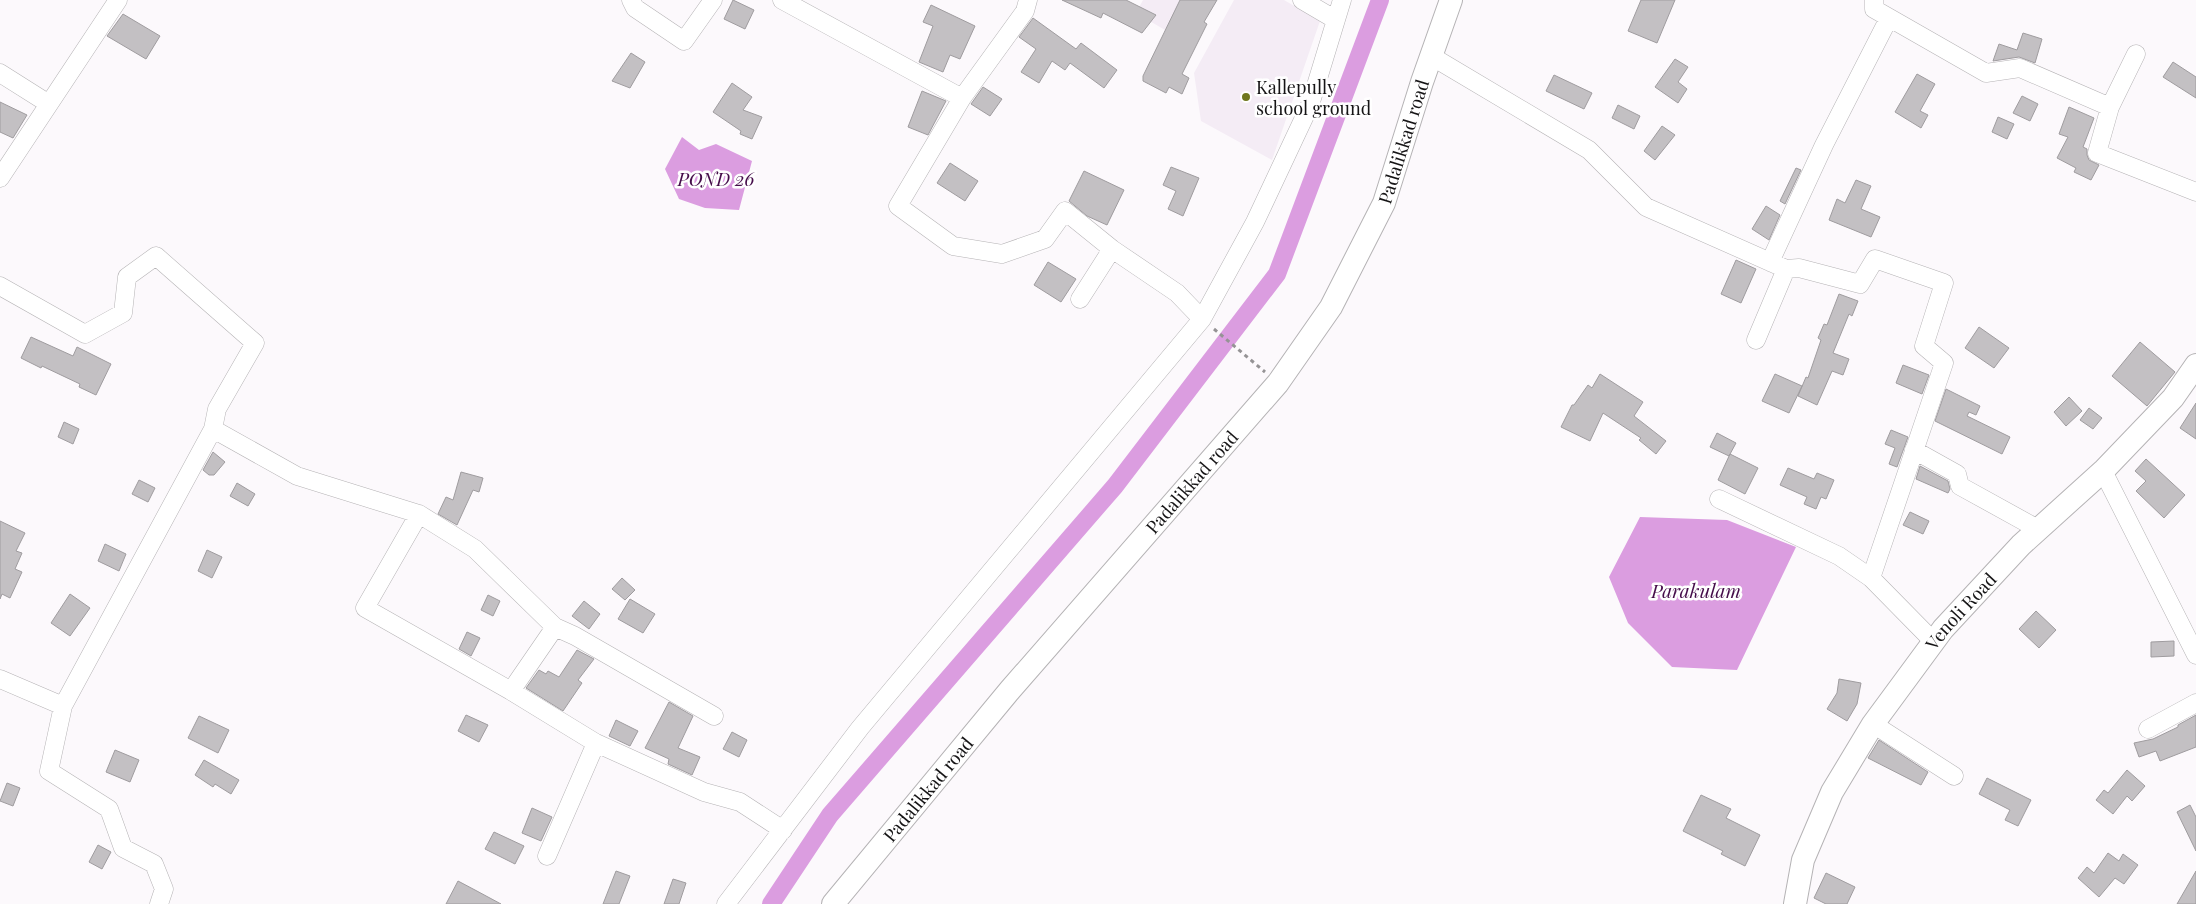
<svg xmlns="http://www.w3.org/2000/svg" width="2196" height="904" font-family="'Playfair Display',serif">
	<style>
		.built { fill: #f4ecf5 }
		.water { fill: #db9de0 }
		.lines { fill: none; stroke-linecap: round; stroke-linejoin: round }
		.canal { stroke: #db9de0; stroke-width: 18 }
		.building { fill: #c3c0c3; stroke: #9f9c9f }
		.minor-casing { stroke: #b5b3b5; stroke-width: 19 }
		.tertiary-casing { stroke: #b5b3b5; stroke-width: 24 }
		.path { stroke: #959395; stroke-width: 3; stroke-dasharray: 4 4; stroke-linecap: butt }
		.minor { stroke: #fff; stroke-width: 18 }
		.tertiary { stroke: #fff; stroke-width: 22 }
		.poi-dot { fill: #6f761e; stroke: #fff; stroke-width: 2 }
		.labels { text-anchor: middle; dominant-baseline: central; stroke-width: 5; stroke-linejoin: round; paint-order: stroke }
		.poi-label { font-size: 18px; fill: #161516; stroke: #fff; text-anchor: start }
		.street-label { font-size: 18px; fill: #161516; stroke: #fff }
		.water-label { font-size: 19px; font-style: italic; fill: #450d4a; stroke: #fff }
	</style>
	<rect width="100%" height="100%" fill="#fcf9fc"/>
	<path class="built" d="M1143,0H1182L1165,30L1136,13Z
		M1234,0H1284L1320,21L1272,160L1201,121L1194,73Z"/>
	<path class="water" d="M682,137L699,150L716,144L752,161L739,210L705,208L679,199L665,169Z
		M1640,517L1727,520L1796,547L1737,670L1672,667L1628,623L1609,577Z"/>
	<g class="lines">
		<path class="canal" d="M771,904L830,815L1115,486L1277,274L1380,0"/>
	</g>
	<path class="building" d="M733,0L754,10L745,29L724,19Z
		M1062,0H1126L1156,15L1142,33L1103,13L1101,18Z
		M1180,0H1217L1204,22L1207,24L1182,74L1189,78L1182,94L1169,87L1166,93L1143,81V76Z
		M1641,0H1675L1657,43L1628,31Z
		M931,5L975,26L960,59L950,55L943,72L919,62L933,26L923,22Z
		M123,14L160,36L146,59L107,36Z
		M1033,18L1076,49L1081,43L1117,70L1104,88L1070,63L1065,70L1052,61L1039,83L1021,72L1036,49L1019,37Z
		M2023,33L2042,39L2035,63L2019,57L1993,61L1999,44L2017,50Z
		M631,53L645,62L630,88L612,81Z
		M1675,59L1688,67L1678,82L1687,89L1678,103L1655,87Z
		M2173,62L2196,77V98L2163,77Z
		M1917,74L1935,84L1920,111L1928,115L1921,128L1895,112Z
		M1554,75L1592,93L1584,109L1546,91Z
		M732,83L752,97L743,110L762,117L752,139L740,134L741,131L713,112Z
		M983,87L1002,99L990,116L971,104Z
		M922,91L946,101L928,135L908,127Z
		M2022,96L2038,104L2030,121L2013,113Z
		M0,102L27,115L13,138L0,132Z
		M1618,105L1640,116L1634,129L1612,118Z
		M2069,107L2094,118L2083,147L2087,149V155L2089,160L2099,165L2091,180L2074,172L2076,168L2057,158L2068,137L2059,134Z
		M1998,117L2014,124L2007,139L1992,132Z
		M1662,126L1675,135L1655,160L1644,151Z
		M950,163L978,181L965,201L937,183Z
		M1171,167L1199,178L1183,216L1168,209L1176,191L1163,185Z
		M1796,168L1801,170L1785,204L1780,201Z
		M1084,171L1124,190L1107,225L1087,216L1069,201Z
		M1856,180L1871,186L1861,209L1880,217L1871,237L1829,220L1837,199L1845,203Z
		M1766,206L1780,215L1769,240L1752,229Z
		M1736,260L1756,269L1741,303L1721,294Z
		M1048,262L1076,279L1061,302L1034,285Z
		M1839,294L1858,301L1852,316L1849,314L1833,353L1849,359L1843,375L1832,371L1817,405L1798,396L1806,377L1808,378L1821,340L1818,338L1824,324L1827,325Z
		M1979,327L2009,348L1994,368L1965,348Z
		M31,337L73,356L77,347L111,364L96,395L79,387L80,384L42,366L41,368L21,358Z
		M2140,342L2175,372L2147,406L2112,376Z
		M1903,365L1929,375L1922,394L1896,383Z
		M1600,374L1643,402L1634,416L1666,441L1656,454L1639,440L1641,438L1603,413L1590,441L1561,427L1572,405H1574L1588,385L1592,388Z
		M1775,374L1802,386L1789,413L1762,401Z
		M1946,389L1980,406L1976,415L1969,412L1967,416L2010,437L2002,454L1935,421Z
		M2069,397L2082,411L2066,426L2054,412Z
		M2196,403V439L2180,428Z
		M2089,408L2102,418L2093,429L2080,420Z
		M64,422L79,429L73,444L58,437Z
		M1891,430L1908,437L1897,467L1889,464L1895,448L1885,444Z
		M1717,433L1736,443L1729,456L1710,447Z
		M213,452L225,462L214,475H209L203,470Z
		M1730,454L1758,468L1745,494L1718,480Z
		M2146,459L2185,495L2164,518L2136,491L2146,481L2135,471Z
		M1920,466L1948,481L1950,489L1948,493L1916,479Z
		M1788,468L1814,479L1817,473L1834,480L1826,499L1821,497L1816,509L1804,504L1807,497L1780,485Z
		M461,472L483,478L479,492L473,490L457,525L438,514L446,497L453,500Z
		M139,480L155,488L148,502L132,494Z
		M237,483L255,494L248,506L230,496Z
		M1910,512L1929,521L1923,534L1903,525Z
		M0,521L25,533L16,551L22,553L15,569L22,572L10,598L2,594L0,599Z
		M105,544L126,554L119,571L98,561Z
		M207,550L222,557L212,578L198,571Z
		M622,578L635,590L625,600L612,589Z
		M70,594L90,608L70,636L51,623Z
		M488,595L500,601L493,616L481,610Z
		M630,599L655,614L643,633L618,619Z
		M584,601L600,614L589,629L572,616Z
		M2036,611L2056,630L2039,648L2019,629Z
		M467,632L480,638L471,656L459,649Z
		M2174,641V656L2151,657V642Z
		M577,650L594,659L578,680L582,683L563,711L526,688L539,670L546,674L548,671L559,677Z
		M1839,679L1861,683L1857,704L1847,721L1827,709L1837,693Z
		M669,702L693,716L678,748L700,757L692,775L668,764L669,759L645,748Z
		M466,715L488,725L479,742L458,731Z
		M2196,715V747L2160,761L2156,751L2139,757L2134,743L2153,739L2178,727V725Z
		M199,716L229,730L218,753L188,738Z
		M616,720L638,731L630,746L609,736Z
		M732,732L747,740L739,757L723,749Z
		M1879,740L1928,772L1921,785L1868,758Z
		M115,750L139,760L130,782L106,772Z
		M204,760L239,780L231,794L215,784L213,787L195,775Z
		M2127,770L2145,786L2132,801L2127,796L2113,814L2096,800L2104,790L2108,793Z
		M1987,778L2031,800L2018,826L2005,820L2010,810L1979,794Z
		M7,783L20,788L13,806L0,801Z
		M1701,795L1731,809L1726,818L1760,835L1745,866L1721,854L1723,851L1683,831Z
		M2190,805L2196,817V851L2177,812Z
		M532,808L552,817L541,841L522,833Z
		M494,832L524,846L515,864L485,849Z
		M98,845L111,852L102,869L89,862Z
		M2108,853L2119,861L2123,854L2138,865L2124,884L2115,878L2099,897L2078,878L2087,867L2094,873Z
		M616,871L630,876L619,904H603Z
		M2196,871V904H2177Z
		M1826,873L1855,887L1847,904H1826L1814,898Z
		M673,879L686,883L679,904H664Z
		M458,881L475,890L501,904H446Z"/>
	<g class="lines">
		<defs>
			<path id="minor" d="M631,0L635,8L684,41L713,0
				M782,0L962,98L898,206L953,246L1002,254L1045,239L1065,211L1112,249L1177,293L1202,319
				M1302,0L1336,20
				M1874,0V9L1986,73L2020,68L2110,107L2136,54
				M1431,56L1589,150L1646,207L1786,269L1799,268L1860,284L1875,259L1944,283L1924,346L1944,363L1871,578
				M0,73L49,104
				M962,98L1025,11L1028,0
				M2110,107L2097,153L2196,192
				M0,178L118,0
				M1770,262L1824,145L1889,18
				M0,286L85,334L123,313L127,277L156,256L255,343L217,409L213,429L297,476L419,514L365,608L511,691L596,743L704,792L740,802L783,830
				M1080,299L1112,249
				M1756,340L1786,269
				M1914,450L1957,474L1960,486L2038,529
				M2103,471L2196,655
				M1719,499L1839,556L1871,578L1934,642
				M419,514L475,549L555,627L575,636L714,716
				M0,679L63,706
				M511,691L555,627
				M1873,724L1954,776
				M2148,729L2196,703
				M547,856L596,743
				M159,904L164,889L154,864L123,848L109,809L49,771L63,706L213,429
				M726,904L860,728L1202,319L1255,222L1310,105L1342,0"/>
			<g id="tertiary">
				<path id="s1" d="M833,904L1010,690L1278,383L1331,307L1384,203L1422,82L1451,0"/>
				<path id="s2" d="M1795,904L1803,860L1832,792L1873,724L1943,629L2021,545L2103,471L2173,398L2196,365"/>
			</g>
		</defs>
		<use href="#minor" class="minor-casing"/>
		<use href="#tertiary" class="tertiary-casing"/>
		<path class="path" d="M1214,329L1265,372"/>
		<use href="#minor" class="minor"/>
		<use href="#tertiary" class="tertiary"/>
	</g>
	<circle class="poi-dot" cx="1246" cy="97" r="5"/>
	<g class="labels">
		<g class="poi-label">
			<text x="1256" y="87">Kallepully<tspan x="1256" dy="21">school ground</tspan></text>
		</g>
		<g class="street-label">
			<text stroke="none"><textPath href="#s1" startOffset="959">Padalikkad road</textPath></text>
			<text stroke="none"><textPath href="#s1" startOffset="554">Padalikkad road</textPath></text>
			<text stroke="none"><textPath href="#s2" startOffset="341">Venoli Road</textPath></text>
			<text stroke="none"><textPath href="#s1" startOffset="149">Padalikkad road</textPath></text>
		</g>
		<g class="water-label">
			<text x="716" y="178">POND 26</text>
			<text x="1696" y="590">Parakulam</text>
		</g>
	</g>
</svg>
